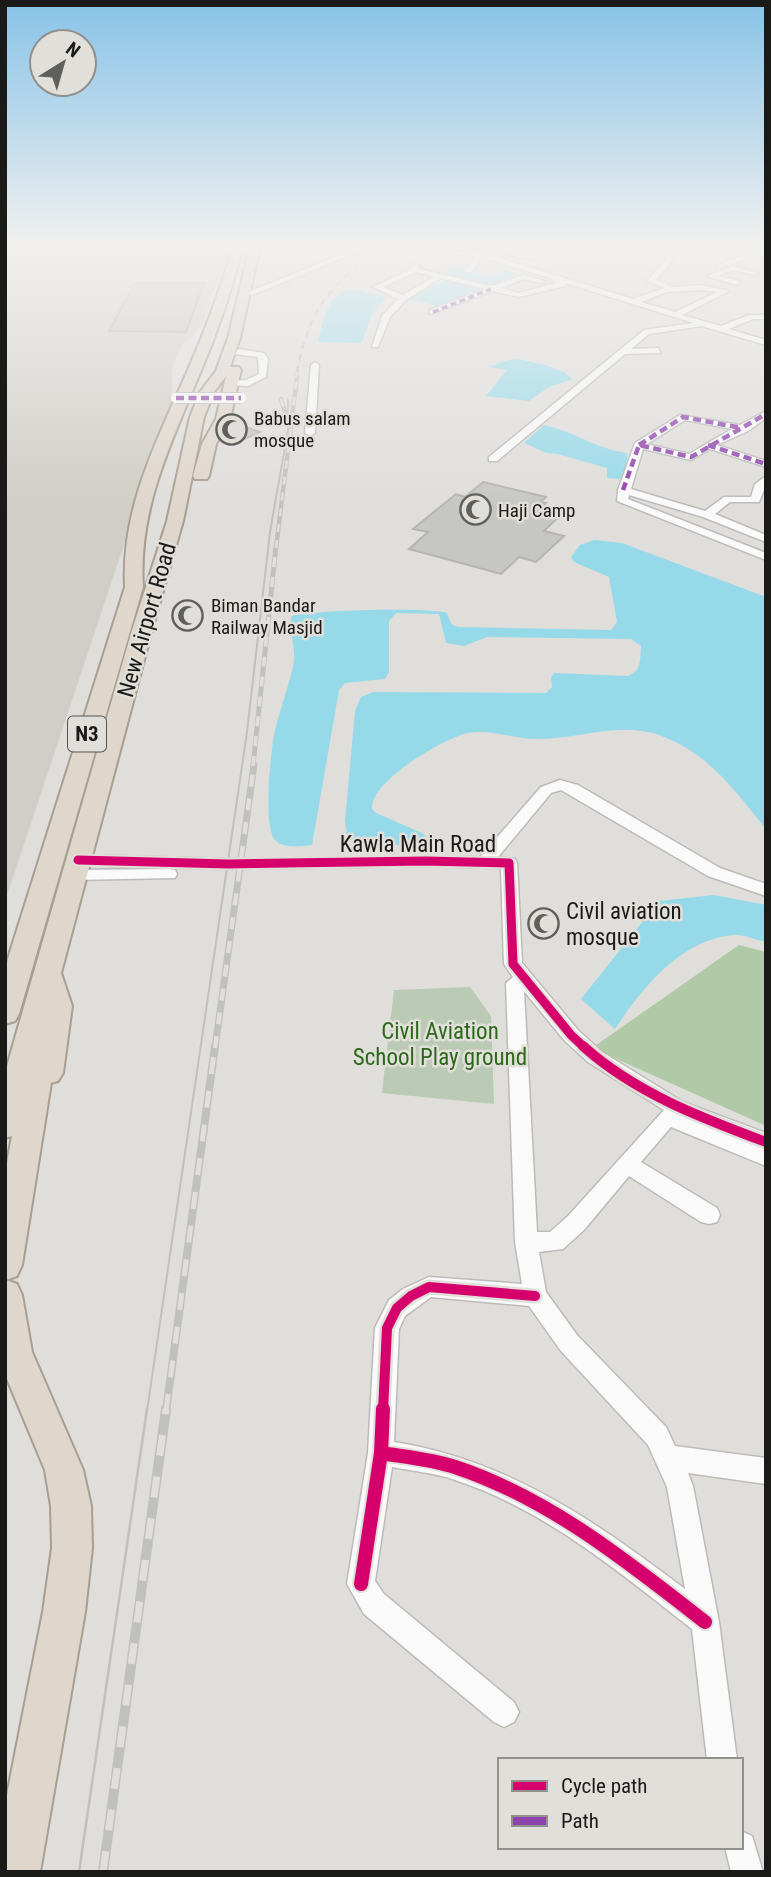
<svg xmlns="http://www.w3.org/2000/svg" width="771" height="1877" font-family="'Roboto Condensed',sans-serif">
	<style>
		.built { fill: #d1cec7 }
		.green { fill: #bacab4 }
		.forest { fill: #b0caa8 }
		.water { fill: #96d9e9 }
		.building { fill: #c6c6c3; stroke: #b6b4b2; stroke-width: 2 }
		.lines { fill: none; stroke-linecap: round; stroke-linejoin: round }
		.minor-casing { stroke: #bcbbb9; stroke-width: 3 }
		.highway-casing { stroke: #a89e92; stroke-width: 4 }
		.minor { fill: #fafafa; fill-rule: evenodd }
		.highway { fill: #dfd6cc; fill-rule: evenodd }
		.tram-far1 { stroke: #c0c0bf; stroke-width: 2 }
		.tram { stroke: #c0c0bf; stroke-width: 2.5 }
		.rail-far5-casing { stroke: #c0c0bf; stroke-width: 2.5 }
		.rail-far4-casing { stroke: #c0c0bf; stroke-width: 4.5 }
		.rail-far3-casing { stroke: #c0c0bf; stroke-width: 5 }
		.rail-far2-casing { stroke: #c0c0bf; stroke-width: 7 }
		.rail-far1-casing { stroke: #c0c0bf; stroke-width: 8 }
		.rail-casing { stroke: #c0c0bf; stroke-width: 10 }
		.rail-far5 { stroke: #e1dfd9; stroke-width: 2; stroke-dasharray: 6; stroke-linecap: butt }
		.rail-far4 { stroke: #e1dfd9; stroke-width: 2.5; stroke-dasharray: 8; stroke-linecap: butt }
		.rail-far3 { stroke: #e1dfd9; stroke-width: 3.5; stroke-dasharray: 10; stroke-linecap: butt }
		.rail-far2 { stroke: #e1dfd9; stroke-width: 4.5; stroke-dasharray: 12; stroke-linecap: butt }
		.rail-far1 { stroke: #e1dfd9; stroke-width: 5; stroke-dasharray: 17; stroke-linecap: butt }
		.rail { stroke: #e1dfd9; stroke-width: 7; stroke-dasharray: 21; stroke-linecap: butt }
		.minor-bridge-casing { stroke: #bcbbb9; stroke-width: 12; stroke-linecap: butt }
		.minor-bridge { stroke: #fafafa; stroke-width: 10 }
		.quiet-far1 { stroke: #8e44ad; stroke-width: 3.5; stroke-dasharray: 6 3.5; stroke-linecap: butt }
		.quiet { stroke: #8e44ad; stroke-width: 4.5; stroke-dasharray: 8 4.5; stroke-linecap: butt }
		.cycleway-far2-casing { stroke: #e1dfd9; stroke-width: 13 }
		.cycleway-far1-casing { stroke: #e1dfd9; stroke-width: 15 }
		.cycleway-casing { stroke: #e1dfd9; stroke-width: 18 }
		.cycleway-far2 { stroke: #d6006c; stroke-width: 9 }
		.cycleway-far1 { stroke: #d6006c; stroke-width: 10 }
		.cycleway { stroke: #d6006c; stroke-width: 14 }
		.labels { text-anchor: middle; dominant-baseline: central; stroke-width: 5; stroke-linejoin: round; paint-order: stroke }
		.far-poi-label { font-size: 19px; fill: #1a1a18; stroke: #e1dfd9; text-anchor: start }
		.shield { fill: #e1dfd9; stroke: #565552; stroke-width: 2 }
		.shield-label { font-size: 21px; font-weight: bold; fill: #1a1a18 }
		.street-label { font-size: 23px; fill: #1a1a18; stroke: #e1dfd9 }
		.poi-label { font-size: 23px; fill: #1a1a18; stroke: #e1dfd9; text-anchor: start }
		.park-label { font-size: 23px; fill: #2b6819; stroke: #e1dfd9 }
	</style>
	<rect width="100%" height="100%" fill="#dfdedb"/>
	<path class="built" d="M5,246H232L202,323L191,338L183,343L173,364L171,404L5,901Z"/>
	<path class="green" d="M470,987L491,1016L494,1104L382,1093L394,990Z"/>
	<path class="forest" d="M739,945L766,952V1126L592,1048Z"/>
	<path class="water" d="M467,264L470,265L463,271C478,274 492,280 506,270L517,274L491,286L442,273L458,265Z
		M445,280H451L487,289L441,307L409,299Z
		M352,289L386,297L372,314L362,343L318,342C322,323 328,291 352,289Z
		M518,359L545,365L564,372L573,379L549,387L529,401L486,396L507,370L489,367L508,360Z
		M544,425C573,431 597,449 627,453L628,463L620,479L607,478V468L558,454L546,453L524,443Z
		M594,540L622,543L766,597V829C735,791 708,752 659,735C618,721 579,739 537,739C515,739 490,729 468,733C444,738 369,782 372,809L376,813L422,833L430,841L422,847L352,841L347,836L345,821L355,711L361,697L373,692L546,693L552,687L551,678L554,673L627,676C642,672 640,659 641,646L631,639L487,637L464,646L446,643L439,614L396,613L389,621V672L385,679L345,683L339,690L312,845C302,846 285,849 276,841C262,829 271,748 275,730C281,707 289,685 294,662C296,648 287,624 292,616C310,610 430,607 447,613L451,624L458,627L611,630L617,622L609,577L574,562L571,557L580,545Z
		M714,895L766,905V942C756,940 744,934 734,935C681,939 642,988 615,1029L581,999L659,901Z"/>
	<path class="building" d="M135,283H204L186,332L109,331Z
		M242,426L260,432L238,442L224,436Z
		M483,482L546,497L540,502L546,503L543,506L565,511L544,531L564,536L536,562L519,557L501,574L409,549L428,532L413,529L456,494L465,497Z"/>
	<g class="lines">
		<defs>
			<path id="minor" d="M363,246H372L252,295L245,293Z
				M420,246L468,253L450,246H460L633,299L665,288L647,281L666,259L654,250L588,253L584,251L658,247L674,259L656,280L673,287L701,285L729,291L682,315L721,326L749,315H766V319H753L729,329L766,340V345L702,326L649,334L631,349L658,348L661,353L625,354L497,461H489V457L644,330L694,323L565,283V286L519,297L493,291L430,314V310L485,289L441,278L406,300L390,317L378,347H372L382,316L398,299L373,287L411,269L412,263H418L419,269L492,286L523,275L545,281L541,283L524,279L501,288L519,293L556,283L553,279L481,257L472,272H466L474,258ZM416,272L434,277L403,295L383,287ZM701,290L717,292L675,312L641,302L667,292Z
				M761,248H765L766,250L723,268L716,266Z
				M539,251L543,253L536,259L503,255H534Z
				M732,266L758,273L754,275L733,270L718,276L740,281L737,285L707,276Z
				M238,349L264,353L268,359L266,377L248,386L228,385V381L246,380L259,374L258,357L235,354Z
				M315,362L319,365L315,433L310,436L305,433L311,365Z
				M766,411V418L748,431L717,445L766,461V467L710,449L691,460L643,449L631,489L705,511L724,497H751L755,484L766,476V485L759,502H730L715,514L766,535V542L703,517L629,495L628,499L766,553V560L617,501L618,490L635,443L680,415L740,425ZM685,420L732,429L689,454L647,444Z
				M560,780L578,785L720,868L766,884V896L708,876L561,790L551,793L498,857L515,859L517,863L522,963L578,1030L602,1052L683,1102L766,1133V1166L671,1127L641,1162L717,1208L720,1215L717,1222L709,1224L701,1222L629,1176L584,1230L563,1249L539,1252L546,1292L577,1335L666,1427L675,1446L766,1458V1484L688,1473L693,1486L719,1622L737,1760H707L692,1629C619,1572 544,1509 455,1480C435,1473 413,1471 392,1467L375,1581L384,1594L514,1702L519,1712L514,1722L504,1727L494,1722L364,1614L347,1584L368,1453L375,1328L389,1300L403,1289L429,1277L522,1284L515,1242L506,983L513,977L504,964L501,868L426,866L228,869L78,865L70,860L78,855L228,859L480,857L541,787ZM524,991L564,1040L588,1062L664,1110L568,1216L550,1232H537ZM431,1297L529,1306L561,1351L648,1445L667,1487L685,1589C595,1521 508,1460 394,1442L399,1329L405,1316Z
				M169,869L175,870L177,874L175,878L74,880L66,875L74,870Z
				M741,1831L752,1836L763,1872H731L725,1847H741Z"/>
			<path id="highway" d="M233,246H243C232,289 218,331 200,373C171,443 138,509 143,587L19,1014L15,1021L5,1024V968L125,587C121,509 156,442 187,372C205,331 221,289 233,246Z
				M250,246H260L240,338L230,367H239L241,370L230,419L216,444L209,476L207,479H195L193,476L202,444L216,419L226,376L214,392L204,417L183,521L152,630L61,973L72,1006L63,1073L58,1081L51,1083L22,1265L17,1276L6,1280L17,1284L22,1295L32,1352L83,1470L91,1506L92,1548L85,1612L40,1872H5V1805L43,1612L52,1548L51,1506L45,1470L5,1374V1173L12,1136L5,1138V1073L132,630L167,521L190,417L200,392L216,371L228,338Z"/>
		</defs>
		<use href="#minor" class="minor-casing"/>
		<use href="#highway" class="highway-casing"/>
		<use href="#minor" class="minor"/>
		<use href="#highway" class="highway"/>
		<path class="tram-far1" d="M147,1411L247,732L270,532L288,430V399"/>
		<path class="tram" d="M79,1872L147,1409"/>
		<defs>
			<path id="rail-far5" d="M296,378C306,312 330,283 385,246"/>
			<path id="rail-far4" d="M281,399L287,419
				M276,548L297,377"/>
			<path id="rail-far3" d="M253,766L276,546"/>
			<path id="rail-far2" d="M215,1048L254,765"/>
			<path id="rail-far1" d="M166,1411L215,1046"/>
			<path id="rail" d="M103,1872L166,1409"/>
		</defs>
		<use href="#rail-far5" class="rail-far5-casing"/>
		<use href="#rail-far4" class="rail-far4-casing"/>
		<use href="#rail-far3" class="rail-far3-casing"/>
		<use href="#rail-far2" class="rail-far2-casing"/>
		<use href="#rail-far1" class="rail-far1-casing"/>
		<use href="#rail" class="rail-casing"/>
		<use href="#rail-far5" class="rail-far5"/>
		<use href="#rail-far4" class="rail-far4"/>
		<use href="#rail-far3" class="rail-far3"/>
		<use href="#rail-far2" class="rail-far2"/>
		<use href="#rail-far1" class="rail-far1"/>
		<use href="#rail" class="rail"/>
		<defs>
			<path id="minor-bridge" d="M176,398H241"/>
		</defs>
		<use href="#minor-bridge" class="minor-bridge-casing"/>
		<use href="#minor-bridge" class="minor-bridge"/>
		<path class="quiet-far1" d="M433,312L491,289"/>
		<path class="quiet" d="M176,398H241
			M639,445L683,417L742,428
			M708,445L766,464
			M623,490L639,445L691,457L766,414"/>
		<defs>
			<path id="cycleway-far2" d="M78,860L228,864L426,861L509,863L513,964L571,1035L585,1048"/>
			<path id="cycleway-far1" d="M583,1046C635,1093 702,1118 766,1142
				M383,1411L387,1328L397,1308L411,1296L429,1287L535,1296"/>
			<path id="cycleway" d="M381,1453C406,1457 431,1459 455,1467C549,1498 628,1562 705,1622
				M381,1453L383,1409
				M361,1584L381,1453"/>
		</defs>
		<use href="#cycleway-far2" class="cycleway-far2-casing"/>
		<use href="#cycleway-far1" class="cycleway-far1-casing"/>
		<use href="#cycleway" class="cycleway-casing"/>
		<use href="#cycleway-far2" class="cycleway-far2"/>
		<use href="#cycleway-far1" class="cycleway-far1"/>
		<use href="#cycleway" class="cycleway"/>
	</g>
	<linearGradient id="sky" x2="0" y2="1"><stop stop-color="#87c3e8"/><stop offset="0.48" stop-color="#f1f0ef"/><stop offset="1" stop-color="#f1f0ef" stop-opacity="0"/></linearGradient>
	<rect width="771" height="509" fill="url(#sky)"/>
	<defs>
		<symbol id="mosque-ring" viewBox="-11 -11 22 22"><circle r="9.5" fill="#e1dfd9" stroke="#5f5f5c" stroke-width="1.5"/><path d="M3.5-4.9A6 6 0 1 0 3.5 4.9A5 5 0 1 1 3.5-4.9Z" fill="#5f5f5c"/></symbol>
	</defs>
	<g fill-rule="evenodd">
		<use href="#mosque-ring" x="214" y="412" width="35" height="35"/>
		<use href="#mosque-ring" x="458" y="492" width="35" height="35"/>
		<use href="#mosque-ring" x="170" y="598" width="35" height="35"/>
		<use href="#mosque-ring" x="526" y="906" width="35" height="35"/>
	</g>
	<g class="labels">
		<g class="far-poi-label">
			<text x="254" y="418">Babus salam<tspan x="254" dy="22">mosque</tspan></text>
			<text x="498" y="510">Haji Camp</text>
			<text x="211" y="605">Biman Bandar<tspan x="211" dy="22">Railway Masjid</tspan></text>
		</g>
		<rect class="shield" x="68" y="716.5" width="38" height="35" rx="5"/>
		<g class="shield-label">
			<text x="87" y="734">N3</text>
		</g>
		<g class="street-label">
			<text transform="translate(147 620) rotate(-74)">New Airport Road</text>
			<text x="418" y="844">Kawla Main Road</text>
		</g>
		<g class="poi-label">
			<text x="566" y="911">Civil aviation<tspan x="566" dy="26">mosque</tspan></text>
		</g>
		<g class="park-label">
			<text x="440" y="1031">Civil Aviation<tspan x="440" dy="26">School Play ground</tspan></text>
		</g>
	</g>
	<rect width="771" height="1877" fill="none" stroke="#1a1a18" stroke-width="14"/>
	<rect x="498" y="1758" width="245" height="91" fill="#e1dfd9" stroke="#91908c" stroke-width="2"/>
	<rect x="512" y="1781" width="35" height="10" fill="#d6006c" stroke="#91908c" stroke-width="2"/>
	<text x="561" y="1793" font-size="21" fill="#1a1a18">Cycle path</text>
	<rect x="512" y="1816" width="35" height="10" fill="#8e44ad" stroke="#91908c" stroke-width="2"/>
	<text x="561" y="1828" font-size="21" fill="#1a1a18">Path</text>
	<g transform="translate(63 63) rotate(37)"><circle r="33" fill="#e1dfd9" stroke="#91908c" stroke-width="2"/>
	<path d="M0-5L12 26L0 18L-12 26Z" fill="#5f5f5c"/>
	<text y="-10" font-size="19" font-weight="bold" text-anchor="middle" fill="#1a1a18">N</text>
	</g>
</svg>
